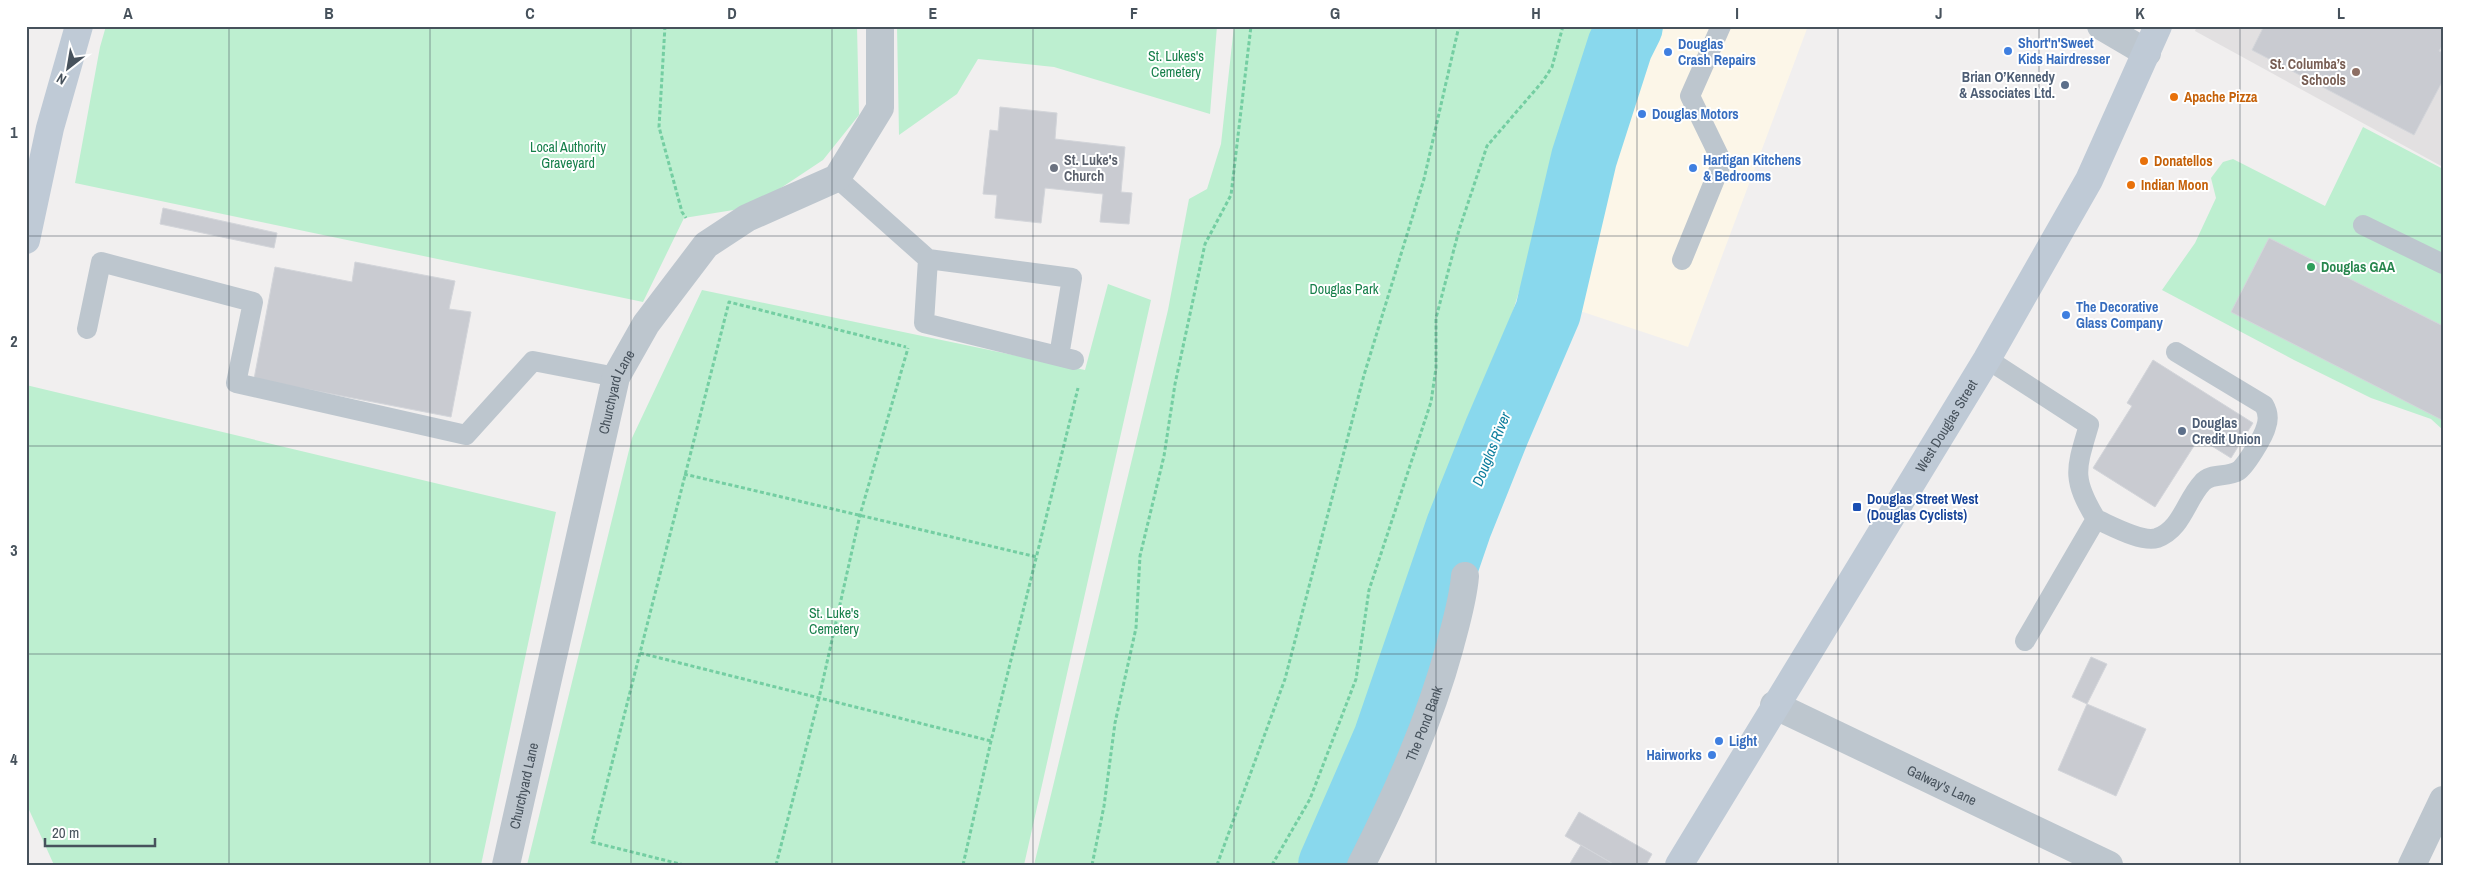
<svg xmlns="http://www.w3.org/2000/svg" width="2469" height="891" font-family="'Archivo Narrow',sans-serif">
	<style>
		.commercial { fill: #fcf6e8 }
		.education { fill: #e2e0e1 }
		.green { fill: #bdefd0 }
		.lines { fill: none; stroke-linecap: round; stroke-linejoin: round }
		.river { stroke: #89d8ed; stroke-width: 66 }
		.building { fill: #c9cbd1; stroke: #d3d5da }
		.path { stroke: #74cea2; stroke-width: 3; stroke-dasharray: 4 2.5; stroke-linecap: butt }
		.lane { stroke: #bdc6ce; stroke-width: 20 }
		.street { stroke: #bdc6ce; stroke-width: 28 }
		.secondary { stroke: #bfcad6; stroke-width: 28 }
		.grid { fill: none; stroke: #47525c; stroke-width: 1; stroke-opacity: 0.55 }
		.shop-dot { fill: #3f7fe0; stroke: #fff; stroke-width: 2 }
		.education-dot { fill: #8d6e63; stroke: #fff; stroke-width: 2 }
		.service-dot { fill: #5c6f8a; stroke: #fff; stroke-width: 2 }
		.food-dot { fill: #e8710a; stroke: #fff; stroke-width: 2 }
		.worship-dot { fill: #6b7280; stroke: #fff; stroke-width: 2 }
		.leisure-dot { fill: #2e9e5b; stroke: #fff; stroke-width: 2 }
		.transit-dot { fill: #1a4fb4; stroke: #fff; stroke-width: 2 }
		.labels { text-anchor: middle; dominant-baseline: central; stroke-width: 4; stroke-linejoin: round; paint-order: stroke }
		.shop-label { font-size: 14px; font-weight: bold; fill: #366cbe; stroke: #fff; text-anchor: start }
		.park-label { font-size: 14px; fill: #167f4a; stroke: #fff }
		.education-label { font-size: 14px; font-weight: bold; fill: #785e54; stroke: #fff; text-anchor: end }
		.service-label { font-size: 14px; font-weight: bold; fill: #4e5e75; stroke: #fff; text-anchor: end }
		.food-label { font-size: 14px; font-weight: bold; fill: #c56008; stroke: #fff; text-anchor: start }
		.worship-label { font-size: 14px; font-weight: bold; fill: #5b616d; stroke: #fff; text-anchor: start }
		.leisure-label { font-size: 14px; font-weight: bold; fill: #27864d; stroke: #fff; text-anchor: start }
		.street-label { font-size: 14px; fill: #47525c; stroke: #fff }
		.transit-label { font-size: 14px; font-weight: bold; fill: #164399; stroke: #fff; text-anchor: start }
		.water-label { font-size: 15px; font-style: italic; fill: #0c7d9c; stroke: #fff }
		.neatline { fill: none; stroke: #47525c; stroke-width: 2 }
		.grid-label { font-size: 16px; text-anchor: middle; font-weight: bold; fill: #47525c }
	</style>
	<rect width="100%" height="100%" fill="#f1efef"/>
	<path class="commercial" d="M1650,26H1808L1688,347L1562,305L1560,277L1594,150L1605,117L1616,120Z"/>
	<path class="education" d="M2197,26H2443V167L2195,31Z"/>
	<path class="green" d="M106,26H857L859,115L823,160L752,207L684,218L643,302L75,183L100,47Z
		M897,26H1217L1210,114L1054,67L978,59L957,94L899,135Z
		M1234,26H1625L1538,231L1359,803L1331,865H1034L1168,310L1189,199L1207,189L1221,144Z
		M2363,127L2443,169V430L2431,419L2371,398L2294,360L2162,290L2195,243L2216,198L2211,178L2223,162L2233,159L2325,206Z
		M1108,284L1151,300L1024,865H527L632,438L702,290L1085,370Z
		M26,385L556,512L481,865H54L26,803Z"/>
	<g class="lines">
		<path class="river" d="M1331,865L1386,739L1459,526L1497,431L1548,312L1584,158L1620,46L1630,26"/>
	</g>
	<path class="building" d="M2264,26H2443V44L2439,51L2443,53V80L2414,135L2252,50Z
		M1000,107L1057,113L1055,139L1125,147L1121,192L1132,193L1129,224L1100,222L1103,194L1045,188L1041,223L995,218L997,195L983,194L990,130L998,131Z
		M163,208L277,233L274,248L160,224Z
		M2269,238L2443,326L2442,420L2231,312Z
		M355,262L455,281L449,309L471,312L451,417L254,379L275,267L352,282Z
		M2153,360L2253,423L2231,458L2199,438L2155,507L2093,468L2132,406L2127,403Z
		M2091,657L2107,664L2087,704L2072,697Z
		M2087,704L2146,729L2116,796L2058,770Z
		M1579,812L1652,854L1646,865H1615L1565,836Z
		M1581,845L1615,865H1569Z"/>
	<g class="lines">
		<path class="path" d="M665,26L659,127L682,212L686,218
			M684,474L1037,557
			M640,653L991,741
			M684,865L592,842L729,302L906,347
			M776,865L819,698L860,515L908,348
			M963,865L991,741L1078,388
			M1092,865L1104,806L1115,723L1136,628L1140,556L1164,456L1175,384L1205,244L1231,195L1251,26
			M1217,865L1285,679L1364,375L1424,179L1459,26
			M1272,865L1310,799L1356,679L1369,590L1431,402L1436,368V318L1459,230L1487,146L1543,81L1552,67L1563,26"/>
		<path class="lane" d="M837,178L928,259L924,323L1074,360
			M2363,225L2443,264
			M928,259L1072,278L1059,356
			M1682,260L1722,162L1690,96L1721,26
			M87,329L101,262L253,302L236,383L466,435L533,361L616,377
			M1987,359L2089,425C2076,469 2071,478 2096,519L2025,641
			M2096,519C2110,525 2142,543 2157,538C2182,529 2186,500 2202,483C2211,472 2227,478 2238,471C2245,467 2264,436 2266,427C2269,419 2268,412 2264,405L2176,352"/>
		<g class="street">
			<path d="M2101,26L2147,53"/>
			<path id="s1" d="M1774,705L2109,865"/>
			<path id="s2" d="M506,865L616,377L646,324L706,245L747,218L837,178L880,108V26"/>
			<path id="s3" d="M1361,865C1397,794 1429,723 1450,646C1456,623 1463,600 1465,576"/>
			<path d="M2412,865L2443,800"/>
		</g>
		<g class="secondary">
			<path d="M26,240L50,128L79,26"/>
			<path id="s4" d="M1679,865L1987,359L2089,180L2158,26"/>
		</g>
	</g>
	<path class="grid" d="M229,26V865M430,26V865M631,26V865M832,26V865M1033,26V865M1234,26V865M1436,26V865M1637,26V865M1838,26V865M2039,26V865M2240,26V865M26,236H2443M26,446H2443M26,654H2443"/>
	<g class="shop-dot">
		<circle cx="2008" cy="51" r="5"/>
		<circle cx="1668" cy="52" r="5"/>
		<circle cx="1642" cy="114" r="5"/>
		<circle cx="1693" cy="168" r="5"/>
		<circle cx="2066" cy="315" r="5"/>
		<circle cx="1719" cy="741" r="5"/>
		<circle cx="1712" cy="755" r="5"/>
	</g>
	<circle class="education-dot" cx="2356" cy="72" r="5"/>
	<g class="service-dot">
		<circle cx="2065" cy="85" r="5"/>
		<circle cx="2182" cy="431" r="5"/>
	</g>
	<g class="food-dot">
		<circle cx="2174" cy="97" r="5"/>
		<circle cx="2144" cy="161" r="5"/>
		<circle cx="2131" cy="185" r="5"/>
	</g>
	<circle class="worship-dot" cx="1054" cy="168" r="5"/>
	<circle class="leisure-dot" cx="2311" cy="267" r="5"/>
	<rect class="transit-dot" x="1852" y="502" width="10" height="10" rx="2.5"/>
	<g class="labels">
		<g class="shop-label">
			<text x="2018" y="43">Short'n'Sweet<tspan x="2018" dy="16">Kids Hairdresser</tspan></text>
			<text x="1678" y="44">Douglas<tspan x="1678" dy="16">Crash Repairs</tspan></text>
			<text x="1652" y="114">Douglas Motors</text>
			<text x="1703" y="160">Hartigan Kitchens<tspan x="1703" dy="16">&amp; Bedrooms</tspan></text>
			<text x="2076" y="307">The Decorative<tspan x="2076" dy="16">Glass Company</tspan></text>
			<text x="1729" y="741">Light</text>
			<text x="1702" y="755" text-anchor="end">Hairworks</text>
		</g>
		<g class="park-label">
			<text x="1176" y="56">St. Lukes's<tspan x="1176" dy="16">Cemetery</tspan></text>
			<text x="568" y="147">Local Authority<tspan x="568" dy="16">Graveyard</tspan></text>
			<text x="1344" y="289">Douglas Park</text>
			<text x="834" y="613">St. Luke's<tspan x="834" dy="16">Cemetery</tspan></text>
		</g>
		<g class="education-label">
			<text x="2346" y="64">St. Columba’s<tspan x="2346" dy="16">Schools</tspan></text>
		</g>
		<g class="service-label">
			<text x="2055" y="77">Brian O’Kennedy<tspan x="2055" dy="16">&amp; Associates Ltd.</tspan></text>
			<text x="2192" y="423" text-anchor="start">Douglas<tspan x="2192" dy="16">Credit Union</tspan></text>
		</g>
		<g class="food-label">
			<text x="2184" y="97">Apache Pizza</text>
			<text x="2154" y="161">Donatellos</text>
			<text x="2141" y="185">Indian Moon</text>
		</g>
		<g class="worship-label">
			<text x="1064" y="160">St. Luke's<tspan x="1064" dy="16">Church</tspan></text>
		</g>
		<g class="leisure-label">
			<text x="2321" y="267">Douglas GAA</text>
		</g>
		<g class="street-label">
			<text stroke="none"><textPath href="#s2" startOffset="486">Churchyard Lane</textPath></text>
			<text stroke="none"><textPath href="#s4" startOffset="514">West Douglas Street</textPath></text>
			<text stroke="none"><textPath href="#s3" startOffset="155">The Pond Bank</textPath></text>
			<text stroke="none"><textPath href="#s1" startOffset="186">Galway's Lane</textPath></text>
			<text stroke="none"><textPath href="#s2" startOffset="81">Churchyard Lane</textPath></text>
		</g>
		<g class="transit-label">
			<text x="1867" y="499">Douglas Street West<tspan x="1867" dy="16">(Douglas Cyclists)</tspan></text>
		</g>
		<g class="water-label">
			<text transform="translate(1491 449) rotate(-68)">Douglas River</text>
		</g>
	</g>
	<rect width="2469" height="891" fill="none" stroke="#ffffff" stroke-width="55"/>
	<g transform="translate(68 68) rotate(211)" stroke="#ffffff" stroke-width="4" paint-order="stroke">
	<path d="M0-4L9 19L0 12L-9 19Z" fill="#47525c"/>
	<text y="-8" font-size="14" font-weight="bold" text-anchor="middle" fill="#47525c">N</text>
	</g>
	<path d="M45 838v8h110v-8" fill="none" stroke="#47525c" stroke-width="2.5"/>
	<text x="52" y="838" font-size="15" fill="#47525c" stroke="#ffffff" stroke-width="4" paint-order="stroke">20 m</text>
	<rect x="28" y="28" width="2414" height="836" class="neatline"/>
	<g class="grid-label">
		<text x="128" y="19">A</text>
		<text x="329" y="19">B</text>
		<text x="530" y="19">C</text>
		<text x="732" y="19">D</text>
		<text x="933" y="19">E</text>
		<text x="1134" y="19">F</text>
		<text x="1335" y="19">G</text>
		<text x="1536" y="19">H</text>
		<text x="1737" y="19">I</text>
		<text x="1939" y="19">J</text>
		<text x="2140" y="19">K</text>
		<text x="2341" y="19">L</text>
		<text x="14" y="138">1</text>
		<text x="14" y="347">2</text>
		<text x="14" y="556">3</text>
		<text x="14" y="765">4</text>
	</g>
</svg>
